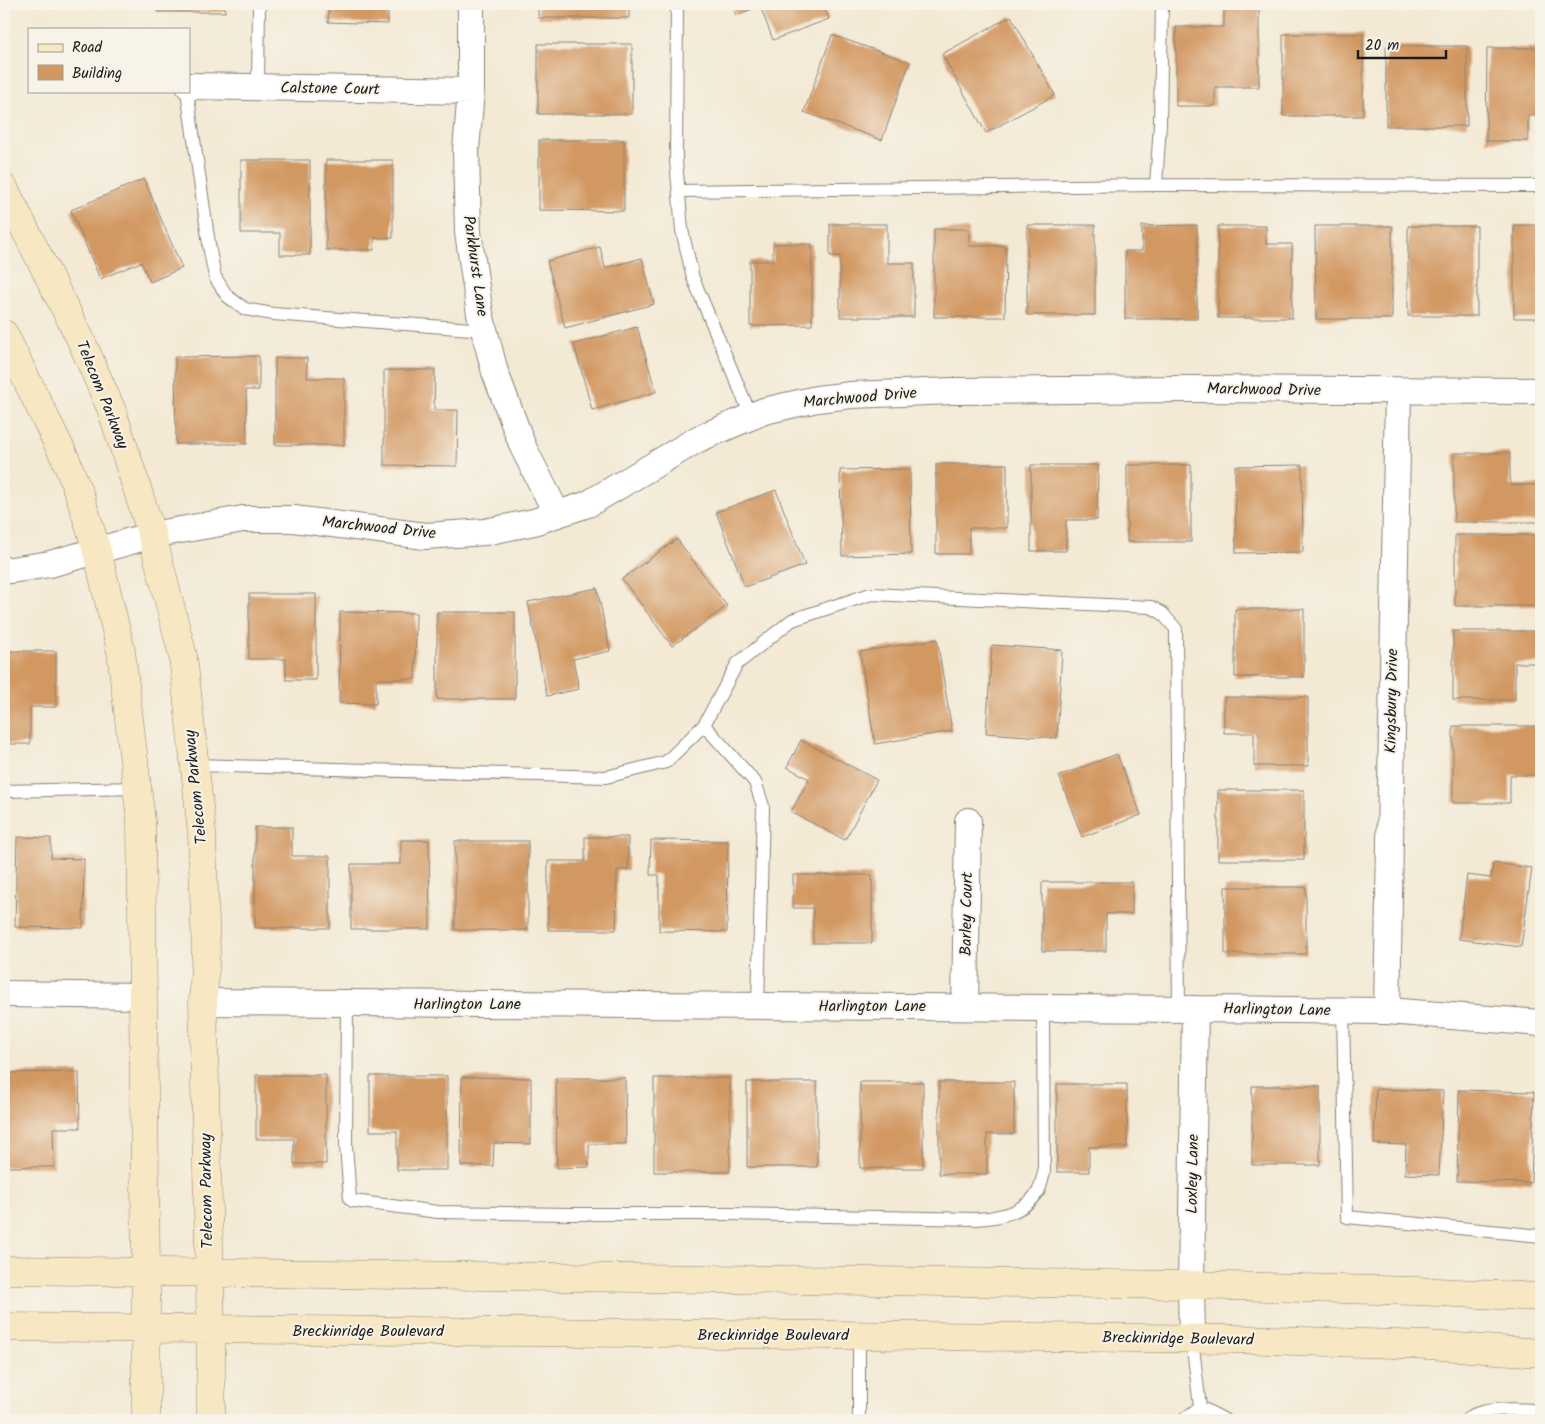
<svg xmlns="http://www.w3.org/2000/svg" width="1545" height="1424" font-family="Kalam,sans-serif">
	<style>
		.building { fill: #d29862 }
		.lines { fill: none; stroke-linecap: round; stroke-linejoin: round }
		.lane-casing { stroke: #888278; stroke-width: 14 }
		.street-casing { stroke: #888278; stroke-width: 28 }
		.secondary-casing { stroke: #888278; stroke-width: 29 }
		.lane { stroke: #fff; stroke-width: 12 }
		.street { stroke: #fff; stroke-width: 26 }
		.secondary { stroke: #f7e8c3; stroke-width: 28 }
		.labels { text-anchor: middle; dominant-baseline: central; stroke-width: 4; stroke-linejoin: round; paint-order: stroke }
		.street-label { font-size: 16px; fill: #1c1c1c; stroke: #f7f3e8 }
	</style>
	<rect width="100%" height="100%" fill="#f7f3e8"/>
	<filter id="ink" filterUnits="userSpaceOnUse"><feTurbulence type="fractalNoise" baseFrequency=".02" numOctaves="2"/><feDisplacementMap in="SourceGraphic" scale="10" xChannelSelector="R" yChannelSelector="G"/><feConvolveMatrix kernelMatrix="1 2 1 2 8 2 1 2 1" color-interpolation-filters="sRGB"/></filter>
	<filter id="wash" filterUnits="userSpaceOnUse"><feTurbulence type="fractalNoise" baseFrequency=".0096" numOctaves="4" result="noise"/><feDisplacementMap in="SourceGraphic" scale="20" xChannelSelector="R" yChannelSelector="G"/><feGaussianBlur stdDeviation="1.12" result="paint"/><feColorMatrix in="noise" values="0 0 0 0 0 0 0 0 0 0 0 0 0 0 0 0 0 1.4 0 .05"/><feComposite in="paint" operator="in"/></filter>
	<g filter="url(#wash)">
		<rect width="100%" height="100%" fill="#f3e9d4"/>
		<g id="blocks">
			<path class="building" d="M157,4H225V12H157Z
				M329,4H388V24L328,22Z
				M538,4H629V18H538Z
				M732,4H823L829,19L773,40L760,6L736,15Z
				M1224,4H1259V87H1215V106H1176V27H1224Z
				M1011,16L1055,95L986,133L942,54Z
				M1283,34H1363V116H1283Z
				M832,35L910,62L882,140L804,112Z
				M538,44H632V114H538Z
				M1386,46H1467V126H1386Z
				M1487,48H1541V115H1528V141H1486Z
				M539,140H624V211L539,210Z
				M241,160H310V255H280V233H241Z
				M326,160H393V238H374V250H326Z
				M144,179L182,268L150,282L141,262L100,279L71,210Z
				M830,224H887V263H914V317H840V256H830Z
				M1027,225H1095V315H1027Z
				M1197,225V319H1125V251H1142V226Z
				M1514,225H1541V318H1514Z
				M1218,226H1266V244H1292V318H1218Z
				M1315,226H1392V319H1316Z
				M1408,226H1477V316H1408Z
				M934,229H969V246H1006L1005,317H934Z
				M773,244H812V325L750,326V261H773Z
				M600,247L605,268L642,258L654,304L565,328L547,261Z
				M637,327L656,392L592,410L574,344Z
				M259,356V390H246L247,444H176L175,357Z
				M275,358H307V378H344V445H275Z
				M384,370H435L434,410H458L457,466L384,465Z
				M1454,453H1510V485H1541V522H1454Z
				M936,464H1007V528H969V554H936Z
				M1031,465H1098L1097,520H1066V551H1031Z
				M1127,465H1191V542H1127Z
				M1302,465L1303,552L1236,553L1235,466Z
				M910,469L911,554L842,556L840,470Z
				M776,490L805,565L745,587L716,512Z
				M1455,535H1541V606H1455Z
				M677,539L727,606L672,646L622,579Z
				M597,588L610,651L573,659L579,689L547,696L528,602Z
				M249,594H316V680H286V659H249Z
				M1235,609H1304V677H1235Z
				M340,612L416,613L415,679H376V704L339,703Z
				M437,612H515V699H437Z
				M1453,631H1541V663H1515V700H1453Z
				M937,639L952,731L875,744L860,652Z
				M992,645L1062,650L1057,738L986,733Z
				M4,651H56V707H30V744H4Z
				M1224,697H1308V766H1254V733H1224Z
				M1453,726H1541V775H1510V803H1453Z
				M801,740L877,780L845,840L791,812L809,779L787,767Z
				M1117,754L1141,815L1082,837L1059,776Z
				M1218,790H1304V860H1218Z
				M255,827H292V856H330V928H255Z
				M17,837L51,838V858L84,859L83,928L15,927Z
				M585,837H628V870H617L616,930H548V861H585Z
				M401,840H429L430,929H351V864H401Z
				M651,840L728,841L727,932L659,931V875H650Z
				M455,841H528V930H455Z
				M1493,863L1532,868L1521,947L1459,939L1467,875L1491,878Z
				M793,875H872V943H813V908H793Z
				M1042,882H1132V914H1106V951H1042Z
				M1225,887H1306V954H1225Z
				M79,1072L80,1128H53L54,1167H4V1073Z
				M256,1075H326V1164H294V1139H256Z
				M370,1076H447V1170H397V1131H370Z
				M462,1077L531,1078V1144L494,1143L493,1166H461Z
				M556,1078H625L626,1144H589V1167L557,1168Z
				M654,1078H730V1172H654Z
				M747,1082H817V1167H747Z
				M860,1082H923V1168H860Z
				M939,1082H1014V1134H987V1174H939Z
				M1057,1084H1127V1147H1089V1172H1057Z
				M1252,1086H1320V1165H1252Z
				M1376,1089L1443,1091L1439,1175L1405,1174L1406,1145L1374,1144Z
				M1459,1090L1534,1092L1531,1183L1457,1181Z"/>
		</g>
	</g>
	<g filter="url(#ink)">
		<use href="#blocks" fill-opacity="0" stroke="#888278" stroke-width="1"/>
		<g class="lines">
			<defs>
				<path id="lane" d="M677,4L676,161L682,230L693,278L751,416
					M258,87L259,4
					M187,91L210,251L215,277L227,296L245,309L273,314L484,330
					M1156,185L1160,124L1162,4
					M679,191L1156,185L1541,186
					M704,725L755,782L763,806L758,1006
					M195,765L606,777L666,762L704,725L737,664L792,620L871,594L1151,607L1162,613L1176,629L1179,1009
					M4,791L136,788
					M347,1003L346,1146L350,1199L353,1201L438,1212L571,1214H727L975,1219C998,1218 1024,1213 1038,1192C1041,1186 1042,1179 1044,1173L1043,1008
					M1343,1011L1347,1217L1541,1236
					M859,1335V1420
					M1192,1339L1200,1407
					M1183,1420L1200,1407L1225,1420
					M1467,1420C1478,1406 1525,1409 1541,1411"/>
				<path id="street" d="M471,4V91L466,150L468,232L480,314L495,372L523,447L557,514
					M189,86L471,91
					M4,571L50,564L152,535L243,519H294L425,536L485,532L534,522L588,504L698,439L764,411L817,399L851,395L953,391L1187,389L1541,391
					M4,994L142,996
					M203,1002L1195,1009L1387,1011L1541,1023
					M965,1007L968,821
					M1387,1011L1398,391
					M1192,1339L1191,1285L1195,1009"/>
				<path id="secondary" d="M4,188L80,338L112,411L152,535L183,656L202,834L206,951L203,1002L211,1330V1420
					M4,334L66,460L81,499L97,551L121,651L141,821L146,1272V1420
					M4,1270L1191,1285L1415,1291L1541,1297
					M4,1327L1236,1339L1428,1345L1541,1353"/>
			</defs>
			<use href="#lane" class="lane-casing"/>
			<use href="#street" class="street-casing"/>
			<use href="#secondary" class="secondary-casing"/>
			<use href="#lane" class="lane"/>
			<use href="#street" class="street"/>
			<use href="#secondary" class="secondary"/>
		</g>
	</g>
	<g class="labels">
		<g class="street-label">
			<text transform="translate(330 89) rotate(1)">Calstone Court</text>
			<text transform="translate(475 266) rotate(82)">Parkhurst Lane</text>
			<text transform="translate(1264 390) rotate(1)">Marchwood Drive</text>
			<text transform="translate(102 395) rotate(68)">Telecom Parkway</text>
			<text transform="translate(860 398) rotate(-5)">Marchwood Drive</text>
			<text transform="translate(379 528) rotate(6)">Marchwood Drive</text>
			<text transform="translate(1392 701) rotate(-89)">Kingsbury Drive</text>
			<text transform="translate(196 787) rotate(-96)">Telecom Parkway</text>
			<text transform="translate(967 914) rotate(-89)">Barley Court</text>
			<text x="467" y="1004">Harlington Lane</text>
			<text x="872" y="1006">Harlington Lane</text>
			<text transform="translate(1277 1010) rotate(1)">Harlington Lane</text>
			<text transform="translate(1193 1174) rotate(-89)">Loxley Lane</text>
			<text transform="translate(207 1191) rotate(-91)">Telecom Parkway</text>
			<text x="368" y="1331">Breckinridge Boulevard</text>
			<text x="773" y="1335">Breckinridge Boulevard</text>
			<text transform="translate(1178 1339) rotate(1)">Breckinridge Boulevard</text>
		</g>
	</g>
	<rect width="1545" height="1424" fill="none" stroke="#f7f3e8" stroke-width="20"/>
	<rect x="28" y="28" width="162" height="65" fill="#f7f3e8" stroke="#9f9d96"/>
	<rect x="38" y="44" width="25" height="8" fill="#f7e8c3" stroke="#9f9d96"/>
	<text x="72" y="52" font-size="15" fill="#1c1c1c">Road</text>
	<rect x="38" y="65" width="25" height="15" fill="#d29862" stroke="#9f9d96"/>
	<text x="72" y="78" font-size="15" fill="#1c1c1c">Building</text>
	<path d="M1358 50v8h88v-8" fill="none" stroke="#1c1c1c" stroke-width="2.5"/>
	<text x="1365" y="50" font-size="15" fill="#1c1c1c" stroke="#f7f3e8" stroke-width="4" paint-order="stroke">20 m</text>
</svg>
